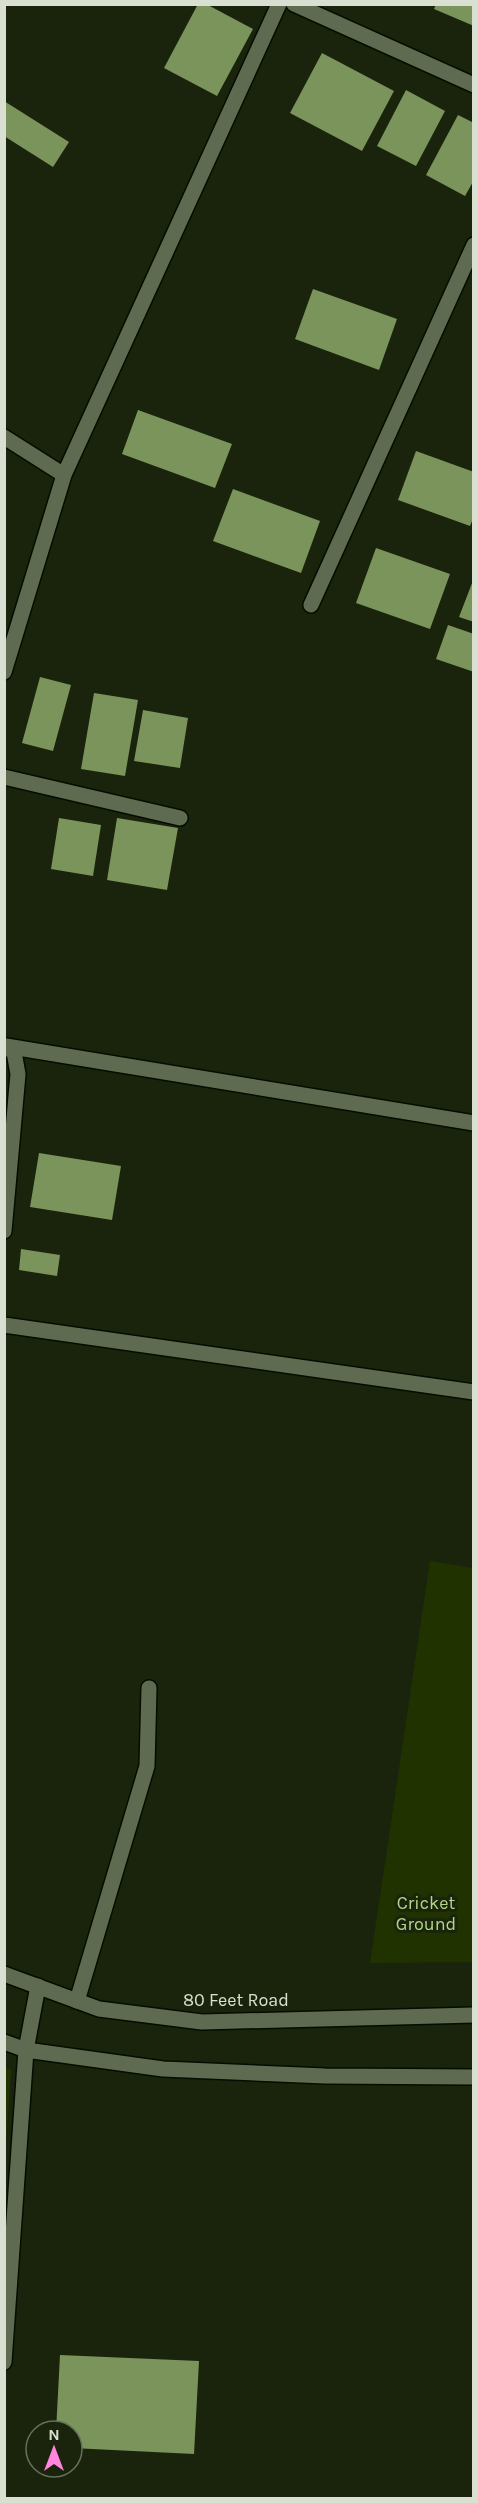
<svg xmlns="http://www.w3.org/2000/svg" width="478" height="2503" font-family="Karla,sans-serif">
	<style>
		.green { fill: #1f3200 }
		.building { fill: #7a945b }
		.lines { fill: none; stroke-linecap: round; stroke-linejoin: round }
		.lane-casing { stroke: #050d00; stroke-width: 18 }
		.street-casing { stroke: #050d00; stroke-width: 18 }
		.secondary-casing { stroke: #050d00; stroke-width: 18 }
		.lane { stroke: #5f6b51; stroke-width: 15 }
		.street { stroke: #5f6b51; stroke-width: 15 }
		.secondary { stroke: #5f6b51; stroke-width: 15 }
		.labels { text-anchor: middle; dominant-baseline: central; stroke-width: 6; stroke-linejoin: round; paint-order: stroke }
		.park-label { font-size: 18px; fill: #b2d885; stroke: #1a240d }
		.street-label { font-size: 18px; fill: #d9e0d2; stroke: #1a240d }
	</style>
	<rect width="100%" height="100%" fill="#1a240d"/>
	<path class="green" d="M430,1561L473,1568V1962L370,1963Z
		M5,2068L11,2070L5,2158L4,2068Z"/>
	<path class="building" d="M198,4H206L253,29L217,96L164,68Z
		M436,4H474V26L434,9Z
		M322,53L394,91L362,151L290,113Z
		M406,90L445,111L416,166L377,146Z
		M4,101L69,142L53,167L4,136Z
		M458,115L474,123V180L465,196L426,175Z
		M313,289L397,319L379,370L295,339Z
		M138,410L232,444L215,488L122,454Z
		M416,451L474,472V516L470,526L398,500Z
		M233,489L320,521L301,573L213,541Z
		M376,548L450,574L430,629L356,603Z
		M474,578V622L459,617Z
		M448,625L474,634V672L436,659Z
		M40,677L71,685L53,751L22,743Z
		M94,693L138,700L125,776L81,769Z
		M143,710L188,718L180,768L134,761Z
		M59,818L101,825L93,876L51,869Z
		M117,818L178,828L167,890L107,880Z
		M39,1153L121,1166L112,1220L30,1207Z
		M21,1249L60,1255L57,1276L19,1270Z
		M60,2355L199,2361L194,2454L72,2448V2431H56Z"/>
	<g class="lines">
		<defs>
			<path id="lane" d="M77,2001L147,1766L149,1688"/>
			<path id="street" d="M4,437L64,475L4,672
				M64,475L279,4
				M311,605L474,245
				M4,777L180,818
				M4,1046L14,1052L18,1074L4,1231
				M6,1046L474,1123
				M4,1325L474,1392
				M4,2362L26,2050L38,1986"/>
			<path id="secondary" d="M294,4L474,85
				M4,1974L99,2009L202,2022L474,2015
				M4,2042L26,2050L163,2069L325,2076L474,2077"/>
		</defs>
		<use href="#lane" class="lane-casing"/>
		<use href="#street" class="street-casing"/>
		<use href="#secondary" class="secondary-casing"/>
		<use href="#lane" class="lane"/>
		<use href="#street" class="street"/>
		<use href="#secondary" class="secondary"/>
	</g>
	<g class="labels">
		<g class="park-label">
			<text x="426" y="1903">Cricket<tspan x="426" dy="21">Ground</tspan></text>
		</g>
		<g class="street-label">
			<text x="236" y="2000">80 Feet Road</text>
		</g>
	</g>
	<rect width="478" height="2503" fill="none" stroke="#d9e0d2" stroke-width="12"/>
	<g transform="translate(54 2449)"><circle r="28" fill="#1a240d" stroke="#666f5c" stroke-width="1.5"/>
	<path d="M0-4.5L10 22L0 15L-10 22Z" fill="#ff85de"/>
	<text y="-9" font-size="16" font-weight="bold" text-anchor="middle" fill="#d9e0d2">N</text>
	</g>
</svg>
